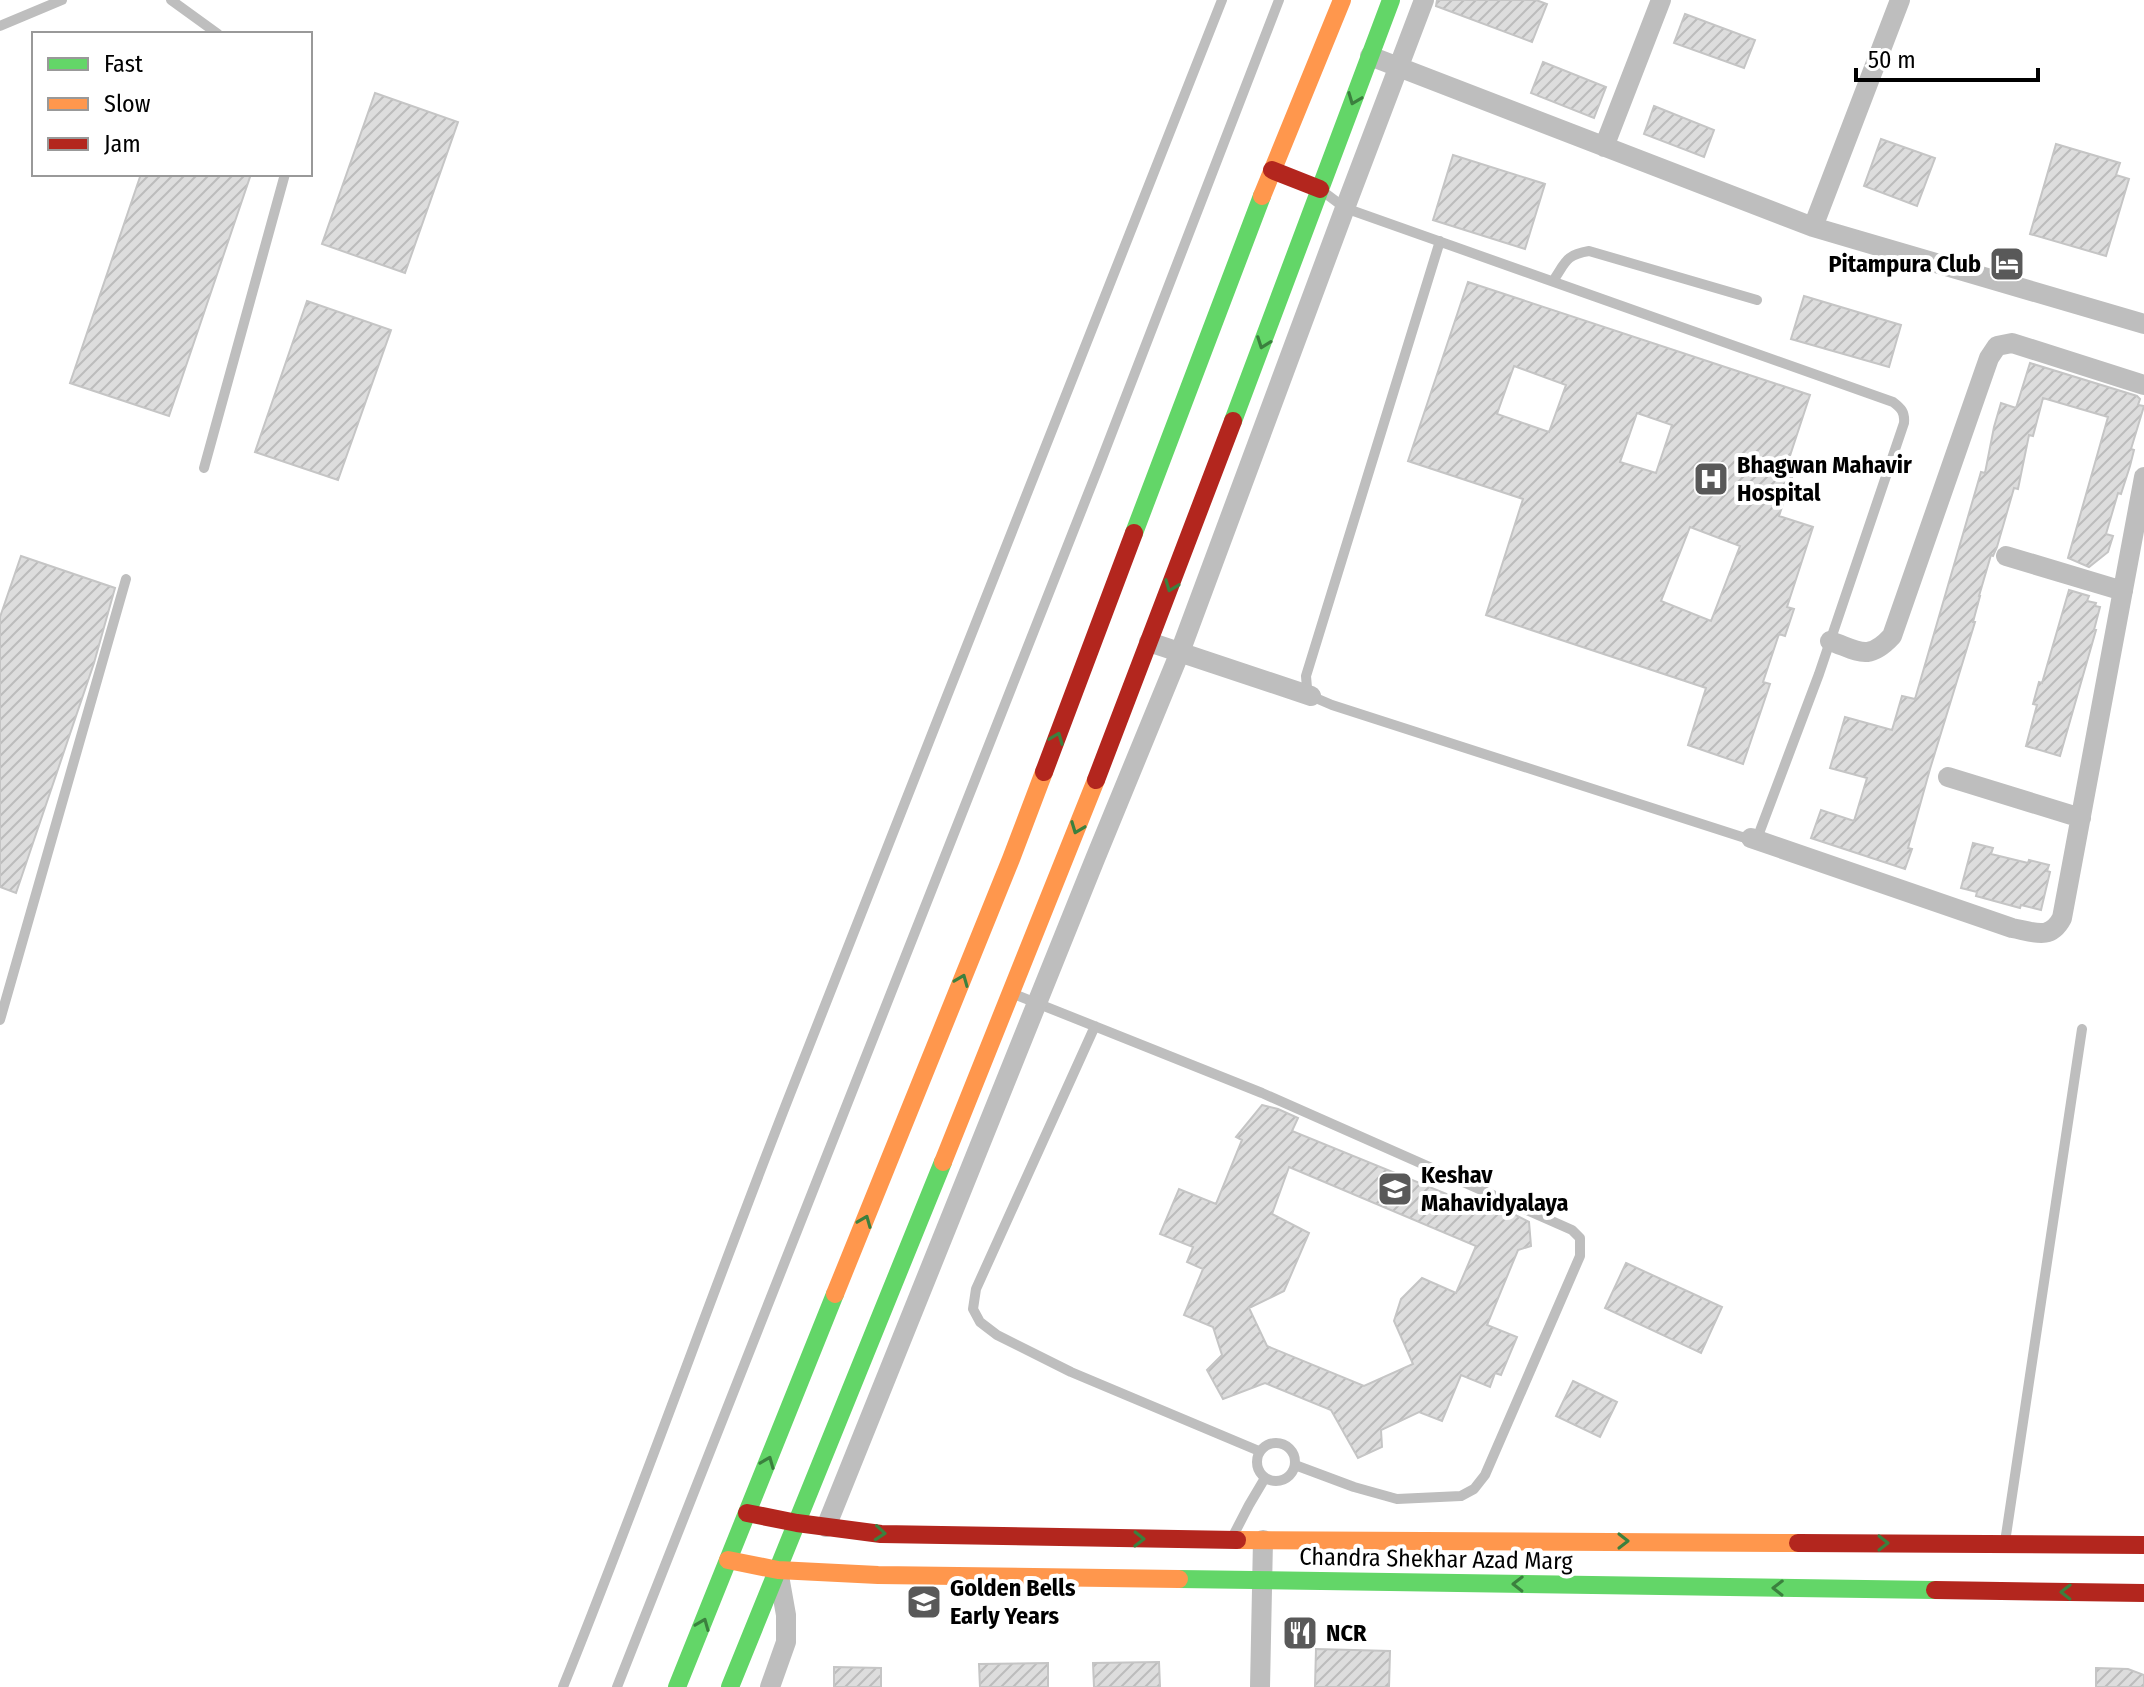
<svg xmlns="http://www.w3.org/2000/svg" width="2144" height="1687" font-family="'Fira Sans Condensed',sans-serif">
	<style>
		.building { fill: url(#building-hatch); stroke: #c5c5c5; stroke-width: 2; fill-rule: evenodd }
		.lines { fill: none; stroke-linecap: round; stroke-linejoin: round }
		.lane { stroke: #bebebe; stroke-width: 10 }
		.street { stroke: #bebebe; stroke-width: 20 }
		.fast { stroke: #63d668; stroke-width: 18 }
		.slow { stroke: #ff974d; stroke-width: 18 }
		.jam { stroke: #b3261e; stroke-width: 18 }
		.oneway { stroke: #3b803e }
		.labels { text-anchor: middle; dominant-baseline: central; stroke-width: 8; stroke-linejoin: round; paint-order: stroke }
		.poi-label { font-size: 24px; font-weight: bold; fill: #000; stroke: #fff; text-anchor: start }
		.street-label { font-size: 24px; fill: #000; stroke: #fff }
	</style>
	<defs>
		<pattern id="building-hatch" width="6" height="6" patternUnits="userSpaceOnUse" patternTransform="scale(2)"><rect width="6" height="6" fill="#ddd"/><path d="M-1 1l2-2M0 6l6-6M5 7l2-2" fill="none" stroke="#bcbcbc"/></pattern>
	</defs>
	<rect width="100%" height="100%" fill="#fff"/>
	<path class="building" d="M1437,0H1536L1547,4L1532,42L1436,6Z
		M1685,14L1755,40L1744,68L1674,43Z
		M1543,62L1606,87L1594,118L1531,93Z
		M375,93L458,122L405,273L322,244Z
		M1654,106L1714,130L1704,157L1644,134Z
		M1881,139L1935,158L1917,206L1864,186Z
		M2056,144L2120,163L2116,175L2129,179L2106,256L2030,234Z
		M1453,155L1545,184L1525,249L1433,220Z
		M141,174H251L169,416L70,383Z
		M1468,282L1810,395L1784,474L1792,477L1779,516L1813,527L1787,607L1794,609L1785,636L1779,634L1763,682L1770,684L1743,764L1688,745L1706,688L1486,615L1523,499L1408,461ZM1514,366L1566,385L1549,432L1497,414ZM1637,413L1672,425L1656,473L1620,462ZM1690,527L1740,546L1711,621L1661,601Z
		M1804,296L1901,325L1889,367L1791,339Z
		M307,301L391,330L338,480L255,452Z
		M2030,363L2137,396L2140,399L2138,405L2144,406L2131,449L2134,450L2130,466L2121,494L2118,493L2106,534L2113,536L2108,552L2089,567L2068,558L2108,417L2043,398L2033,436L2029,435L2018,489L2014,488L1997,547L1993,556L1991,555L1979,596H1980L1973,622H1975L1930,769L1908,848L1912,849L1905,869L1811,838L1821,810L1854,821L1867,778L1830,768L1845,717L1892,730L1902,696L1915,699L1981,472L1985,473L1994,427L2001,403L2016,408Z
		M21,556L115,588L94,663L16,893L0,887V617Z
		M2069,590L2089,596L2087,601L2096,603L2095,606L2100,607L2094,630H2096L2060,756L2026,746L2037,705L2033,704L2039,682L2042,683Z
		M1973,843L1993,848L1991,854L2028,863L2029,860L2049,865L2047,871L2050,872L2041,910L2021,905L2020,908L1976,896L1977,892L1961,888Z
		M1262,1105L1278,1109L1298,1118L1292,1131L1493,1213L1496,1205L1529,1222L1531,1246L1518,1250L1487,1325L1517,1337L1501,1375L1495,1373L1490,1387L1461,1375L1442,1421L1419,1412L1381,1430L1382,1447L1358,1458L1331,1410L1265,1383L1223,1399L1207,1370L1222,1355L1213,1327L1184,1315L1203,1269L1187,1262L1193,1247L1160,1234L1179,1189L1216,1204L1242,1140L1236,1137ZM1289,1167L1476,1246L1456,1293L1422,1278L1401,1299L1394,1321L1413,1364L1364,1386L1267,1346L1249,1308L1284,1291L1309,1233L1272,1214Z
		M1626,1263L1722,1307L1701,1353L1605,1308Z
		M1573,1381L1617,1402L1600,1437L1556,1416Z
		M1316,1649L1390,1651L1389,1687H1315Z
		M1159,1662L1160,1687H1094L1093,1663Z
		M1048,1663V1687H980L979,1664Z
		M834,1667L881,1668V1687H834Z
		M2096,1668L2128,1669L2144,1675V1687H2096Z"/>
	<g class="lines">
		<path class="lane" d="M171,0L218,34
			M0,26L62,0
			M1321,190L1345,208L1893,402C1901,408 1905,412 1904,423L1819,674L1758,836L1742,837L1332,705L1311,696L1307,688L1306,676L1440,241
			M1553,281C1566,262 1565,255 1589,251L1757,300
			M204,468L285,174
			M1014,994L1262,1093L1572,1230L1580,1238V1256L1485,1475L1474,1489L1461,1496L1397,1499L1354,1487L1295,1465
			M0,1020L126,579
			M1095,1026L976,1289L973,1309L980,1322L997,1335L1071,1372L1259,1451
			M1257 1462a19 19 0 1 1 38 0a19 19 0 1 1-38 0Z
			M1233,1536L1249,1505L1265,1478
			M2005,1542L2082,1029
			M563,1687C644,1487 715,1284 794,1084C935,722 1082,362 1222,0
			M617,1687L1099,466L1279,0"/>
		<path class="street" d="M1370,56L1813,227L2144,324
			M1604,147L1661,0
			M1813,227L1900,0
			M2006,556L2123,591
			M1830,641C1859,651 1868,662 1892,636L1989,358L1997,346L2012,343L2144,385
			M1149,642L1311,696
			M1948,777L2081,818
			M1751,838L2012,928C2034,932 2050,941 2062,918L2144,477
			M826,1527L1095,859L1180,652L1345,208L1424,0
			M770,1687L786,1642V1615L778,1570
			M1260,1687L1263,1540"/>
		<path class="fast" d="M1233,421L1391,0
			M1134,533L1262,196
			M1179,1579L1935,1590
			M677,1687L835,1294
			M730,1687L943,1162"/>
		<path class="slow" d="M1262,196L1342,0
			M943,1162L1096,780
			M835,1294L1011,859L1044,772
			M1237,1540L1798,1543
			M728,1560L778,1570L878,1575L1179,1579"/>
		<path class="jam" d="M1272,170L1320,189
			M1044,772L1134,533
			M1096,780L1233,421
			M747,1513L797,1523L881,1534L1237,1540
			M1798,1543L2144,1545
			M1935,1590L2144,1593"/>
	</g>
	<defs><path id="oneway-chevron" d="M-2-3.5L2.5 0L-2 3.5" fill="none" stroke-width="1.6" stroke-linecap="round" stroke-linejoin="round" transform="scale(2)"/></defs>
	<g class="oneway">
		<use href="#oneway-chevron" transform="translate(1354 99) rotate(111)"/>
		<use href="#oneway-chevron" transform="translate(1263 343) rotate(110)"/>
		<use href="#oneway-chevron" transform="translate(1171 586) rotate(111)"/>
		<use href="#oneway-chevron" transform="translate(1057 738) rotate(-69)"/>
		<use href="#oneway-chevron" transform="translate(1077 828) rotate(111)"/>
		<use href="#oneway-chevron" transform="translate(962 980) rotate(-68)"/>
		<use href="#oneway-chevron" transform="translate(865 1221) rotate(-68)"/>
		<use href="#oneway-chevron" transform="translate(768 1462) rotate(-68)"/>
		<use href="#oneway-chevron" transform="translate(880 1533) rotate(5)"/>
		<use href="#oneway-chevron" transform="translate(1139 1539) rotate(1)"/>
		<use href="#oneway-chevron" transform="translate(1623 1541)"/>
		<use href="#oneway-chevron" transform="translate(1883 1543)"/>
		<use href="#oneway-chevron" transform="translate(1518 1584) rotate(-179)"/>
		<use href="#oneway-chevron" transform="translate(1778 1588) rotate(-179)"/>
		<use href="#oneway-chevron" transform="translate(2066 1592) rotate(-179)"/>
		<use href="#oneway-chevron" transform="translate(703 1624) rotate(-68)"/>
	</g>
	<defs>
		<symbol id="hotel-square" viewBox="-11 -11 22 22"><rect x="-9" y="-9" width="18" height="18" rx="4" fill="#595959" stroke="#fff"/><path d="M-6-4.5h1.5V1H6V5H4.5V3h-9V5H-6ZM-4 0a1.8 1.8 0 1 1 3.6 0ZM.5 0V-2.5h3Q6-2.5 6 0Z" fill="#fff"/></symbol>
		<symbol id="hospital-square" viewBox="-11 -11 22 22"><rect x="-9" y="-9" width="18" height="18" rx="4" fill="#595959" stroke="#fff"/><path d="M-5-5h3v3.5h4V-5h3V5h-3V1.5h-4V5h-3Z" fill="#fff"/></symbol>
		<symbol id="university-square" viewBox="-11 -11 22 22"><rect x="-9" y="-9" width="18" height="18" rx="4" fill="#595959" stroke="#fff"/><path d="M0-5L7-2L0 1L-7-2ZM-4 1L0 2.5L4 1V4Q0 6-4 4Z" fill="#fff"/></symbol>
		<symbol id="school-square" viewBox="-11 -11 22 22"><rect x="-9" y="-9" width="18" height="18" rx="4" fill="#595959" stroke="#fff"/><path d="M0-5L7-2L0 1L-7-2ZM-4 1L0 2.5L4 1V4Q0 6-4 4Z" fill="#fff"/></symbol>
		<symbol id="restaurant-square" viewBox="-11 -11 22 22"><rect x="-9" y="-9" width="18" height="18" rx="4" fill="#595959" stroke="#fff"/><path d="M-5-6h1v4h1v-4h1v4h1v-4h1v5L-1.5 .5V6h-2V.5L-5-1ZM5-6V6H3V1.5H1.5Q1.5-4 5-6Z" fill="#fff"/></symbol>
	</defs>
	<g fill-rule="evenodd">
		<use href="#hotel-square" x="1987" y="244" width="40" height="40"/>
		<use href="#hospital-square" x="1691" y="459" width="40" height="40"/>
		<use href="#university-square" x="1375" y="1169" width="40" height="40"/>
		<use href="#school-square" x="904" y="1582" width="40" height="40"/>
		<use href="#restaurant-square" x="1280" y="1613" width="40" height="40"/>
	</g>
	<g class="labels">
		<g class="poi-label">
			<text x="1981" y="264" text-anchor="end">Pitampura Club</text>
			<text x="1737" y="465">Bhagwan Mahavir<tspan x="1737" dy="28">Hospital</tspan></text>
			<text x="1421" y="1175">Keshav<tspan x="1421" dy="28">Mahavidyalaya</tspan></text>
			<text x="950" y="1588">Golden Bells<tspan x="950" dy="28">Early Years</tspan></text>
			<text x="1326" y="1633">NCR</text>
		</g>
		<g class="street-label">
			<text transform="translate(1436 1559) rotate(1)">Chandra Shekhar Azad Marg</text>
		</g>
	</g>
	<rect x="32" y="32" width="280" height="144" fill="#ffffff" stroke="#999999" stroke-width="2"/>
	<rect x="48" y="58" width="40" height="12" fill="#63d668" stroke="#999999" stroke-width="2"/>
	<text x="104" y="72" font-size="24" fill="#000000">Fast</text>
	<rect x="48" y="98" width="40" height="12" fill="#ff974d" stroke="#999999" stroke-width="2"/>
	<text x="104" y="112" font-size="24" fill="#000000">Slow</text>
	<rect x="48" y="138" width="40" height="12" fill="#b3261e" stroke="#999999" stroke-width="2"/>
	<text x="104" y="152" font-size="24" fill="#000000">Jam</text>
	<path d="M1856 68v12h182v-12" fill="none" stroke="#000000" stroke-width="4"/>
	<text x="1868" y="68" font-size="24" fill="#000000" stroke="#ffffff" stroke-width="6" paint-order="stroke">50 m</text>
</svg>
